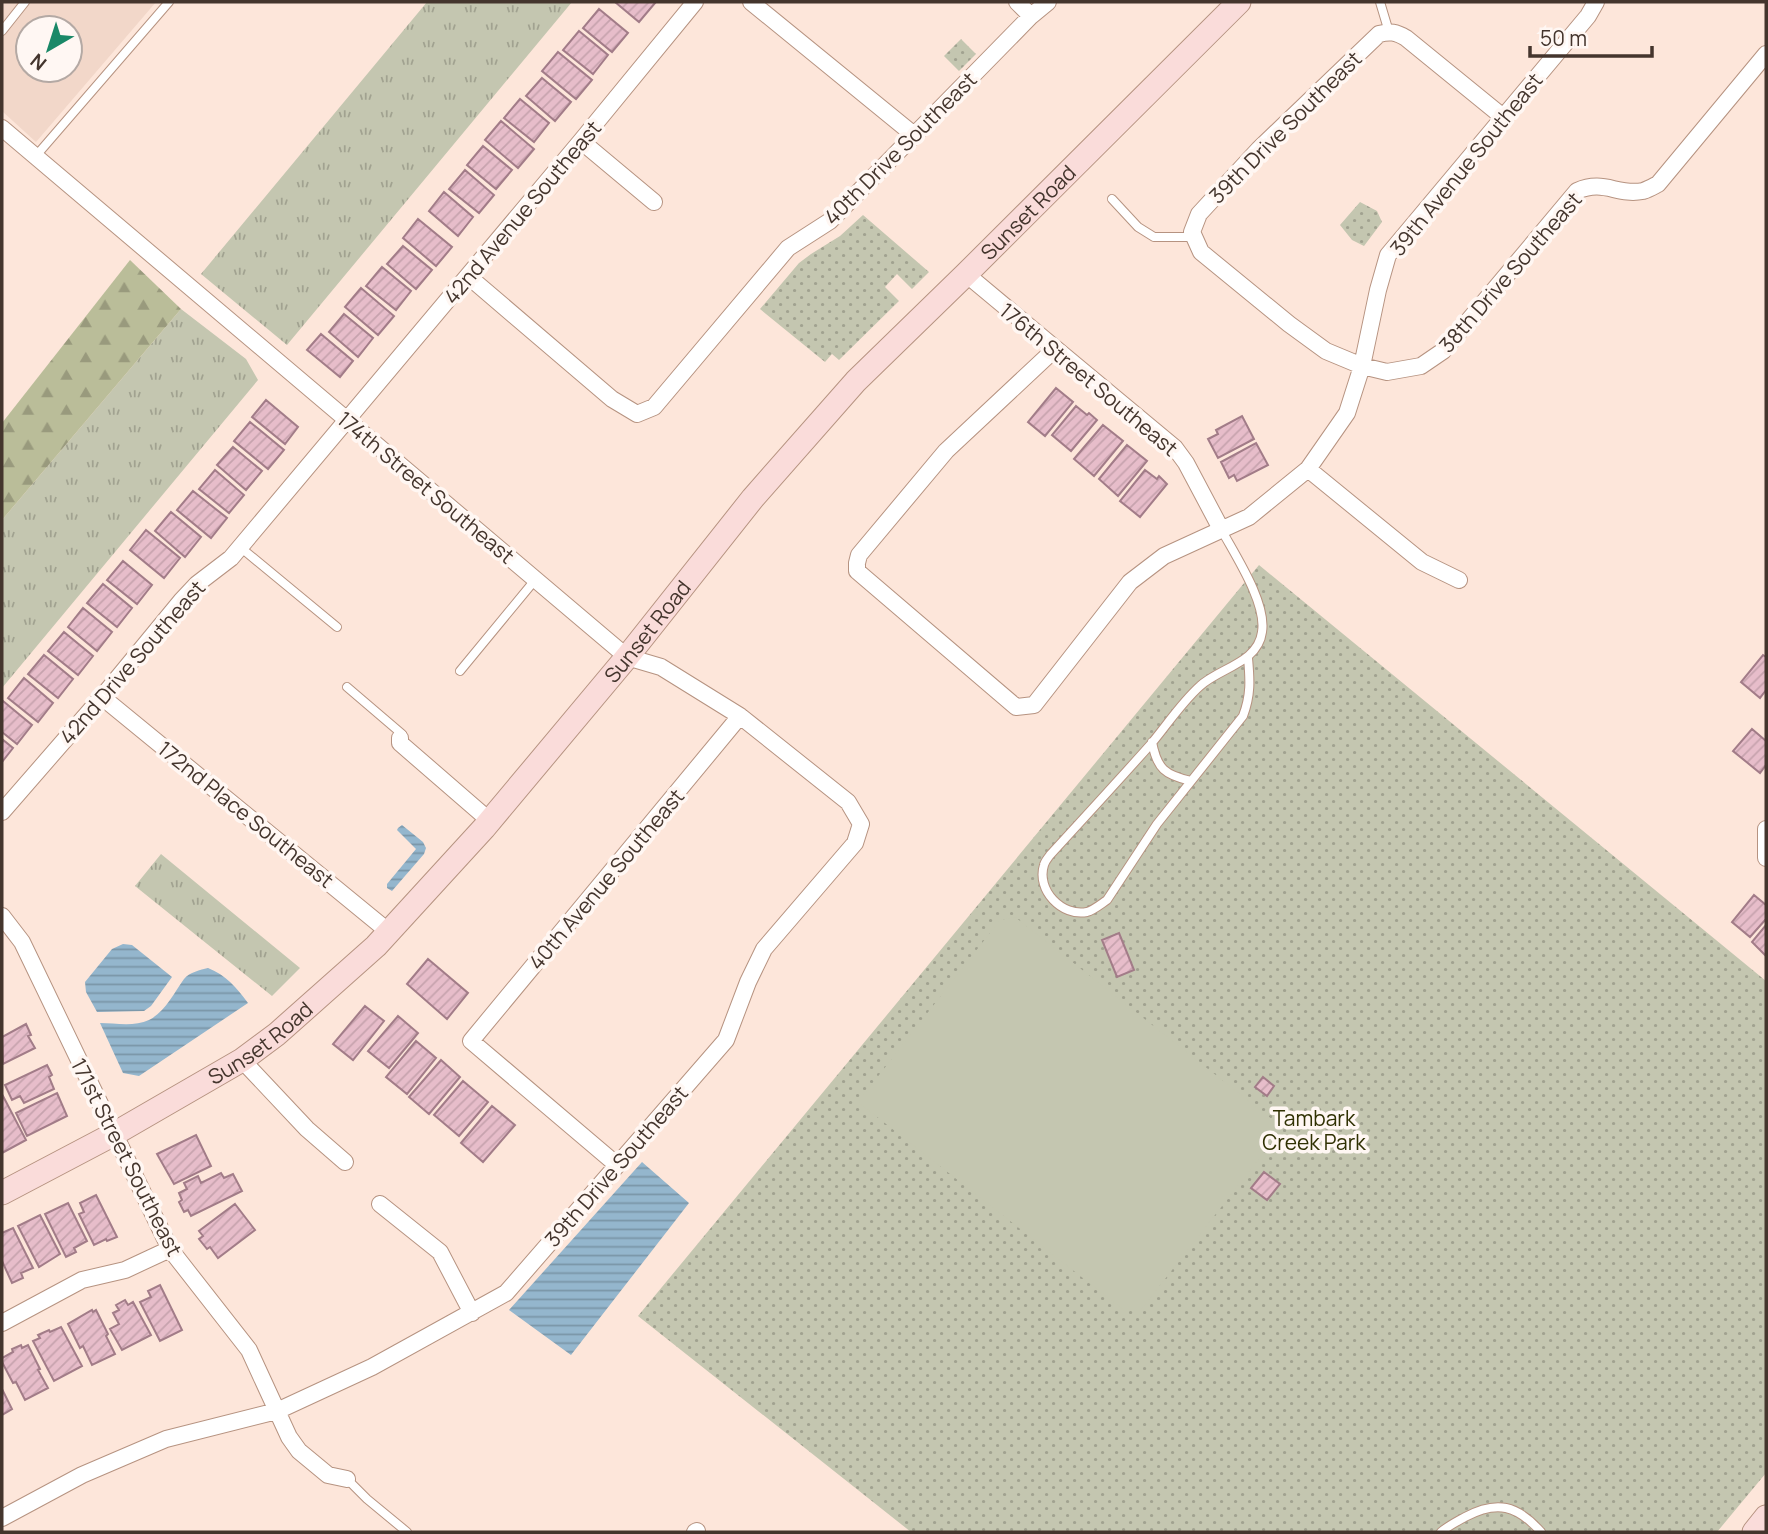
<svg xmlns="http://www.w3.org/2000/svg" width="1768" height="1534" font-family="Manrope,sans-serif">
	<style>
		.built { fill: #f2d7c9; fill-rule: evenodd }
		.grass { fill: url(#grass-tufts) }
		.forest { fill: url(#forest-firs) }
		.park { fill: url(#park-dots) }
		.garden { fill: #c4c6b0 }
		.water { fill: url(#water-rules) }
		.building { fill: url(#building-hatch); stroke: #a27c88; stroke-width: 2 }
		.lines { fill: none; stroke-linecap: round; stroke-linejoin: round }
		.lane-casing { stroke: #b69381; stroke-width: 10 }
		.street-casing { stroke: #b69381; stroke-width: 18 }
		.secondary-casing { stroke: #b69381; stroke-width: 25 }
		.lane { stroke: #fff; stroke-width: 8 }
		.street { stroke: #fff; stroke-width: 16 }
		.secondary { stroke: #fadcda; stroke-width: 23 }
		.labels { text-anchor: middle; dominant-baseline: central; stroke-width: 7; stroke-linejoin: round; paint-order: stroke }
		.street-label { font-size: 21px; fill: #44352d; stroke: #fff7f3 }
		.park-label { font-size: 21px; fill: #303103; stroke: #fff7f3 }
	</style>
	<defs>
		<pattern id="grass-tufts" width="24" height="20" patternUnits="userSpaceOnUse" patternTransform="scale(1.75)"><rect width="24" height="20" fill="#c4c6b0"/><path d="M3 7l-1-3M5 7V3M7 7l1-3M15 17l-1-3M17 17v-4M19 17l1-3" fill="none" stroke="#a1a290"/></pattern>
		<pattern id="forest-firs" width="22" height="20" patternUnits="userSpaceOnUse" patternTransform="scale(1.75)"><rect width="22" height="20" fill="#babd99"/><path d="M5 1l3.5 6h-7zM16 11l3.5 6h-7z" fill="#999a7d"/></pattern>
		<pattern id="park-dots" width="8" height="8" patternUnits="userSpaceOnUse" patternTransform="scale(1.75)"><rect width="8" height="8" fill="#c4c6b0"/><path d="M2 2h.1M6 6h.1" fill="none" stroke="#a1a290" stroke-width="1.8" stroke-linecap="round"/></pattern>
		<pattern id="water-rules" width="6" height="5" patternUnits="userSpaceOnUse" patternTransform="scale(1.75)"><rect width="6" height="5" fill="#94b6cd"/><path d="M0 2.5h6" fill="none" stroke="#7a95a7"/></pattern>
		<pattern id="building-hatch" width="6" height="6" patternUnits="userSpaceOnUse" patternTransform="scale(1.75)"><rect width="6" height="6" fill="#e7bdca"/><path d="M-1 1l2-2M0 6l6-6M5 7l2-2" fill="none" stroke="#c7a3ae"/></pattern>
	</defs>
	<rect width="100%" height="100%" fill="#fde6da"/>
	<path class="built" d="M2,2H156L36,142L2,111ZM28,28H70V70H28Z"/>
	<path class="grass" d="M427,2H572L287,345L201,274Z
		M181,309L246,359L258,380L2,688V520Z
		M161,854L300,968L272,996L135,886Z"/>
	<path class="forest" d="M130,260L181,309L2,520V423Z"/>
	<path class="park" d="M961,39L976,54L959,71L944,56Z
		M1360,202L1377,211L1382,222L1364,246L1352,240L1340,225Z
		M863,215L929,272L912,289L897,274L885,287L899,301L839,360L832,354L825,362L760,309L799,263L811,254L840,236Z
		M1259,565L1766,981V1473L1717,1532H911L638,1316Z"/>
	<path class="garden" d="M1015,917L1283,1128L1140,1311H1125L858,1102L1000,920Z"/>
	<path class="water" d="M402,825L423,842L426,848L424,854L392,891L387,888V884L416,849L397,830L398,828Z
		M123,944L132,945L172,977L151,1006L144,1011L97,1012L86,992L85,982L112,949Z
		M208,968C226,975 237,988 248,1003L139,1076L123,1073L100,1023C115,1023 134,1027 149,1020C165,1012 174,993 184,979C190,972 200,970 208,968Z
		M642,1162L689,1203L571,1355L509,1310Z"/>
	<path class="building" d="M615,2H654L655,3L639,22Z
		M599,9L628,33L612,52L583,28Z
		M579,31L608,55L593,74L563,50Z
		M558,52L592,80L576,99L542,71Z
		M542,78L571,102L555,121L526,96Z
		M520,99L549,123L534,142L504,118Z
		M501,121L534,149L518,168L485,140Z
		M483,146L512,170L496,189L467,165Z
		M465,170L494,195L479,213L449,189Z
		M444,192L473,217L458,236L429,211Z
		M418,219L452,247L436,266L403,238Z
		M403,246L432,270L416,289L387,264Z
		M382,267L411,291L396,310L366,286Z
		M361,288L394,316L378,335L345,307Z
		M344,314L373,338L358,357L329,332Z
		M321,334L353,361L340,377L307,350Z
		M1056,388L1073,402L1045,436L1028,422Z
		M266,400L298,427L285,444L252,417Z
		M1076,406L1087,415L1089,413L1097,420L1071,451L1052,435Z
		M1242,416L1254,439L1218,458L1208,439L1218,434L1216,430Z
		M250,422L284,450L268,469L234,441Z
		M1103,425L1123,441L1094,476L1074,459Z
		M1256,443L1268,465L1237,481L1234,475L1229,478L1221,462Z
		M1127,445L1147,461L1118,496L1099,479Z
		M233,447L262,471L246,490L217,465Z
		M215,470L244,495L229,513L199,489Z
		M1145,470L1157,479L1159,476L1167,484L1140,517L1120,501Z
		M193,491L227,518L211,538L177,510Z
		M171,512L201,537L185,557L155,531Z
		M146,530L180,558L164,578L130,550Z
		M123,561L152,585L137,604L107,580Z
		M103,584L132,608L117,627L87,603Z
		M83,608L112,632L97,651L68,627Z
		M64,632L93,656L78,675L48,651Z
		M44,655L73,679L58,698L28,674Z
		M1763,655L1766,657V690L1760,698L1741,682Z
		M24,678L53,703L38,722L8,698Z
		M3,701L32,725L17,744L2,732V703Z
		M1752,729L1766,741V765L1760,773L1733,751Z
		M2,739L13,748L2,762Z
		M1754,895L1766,905V919L1750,937L1732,922Z
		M1766,925V956L1752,942Z
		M1119,933L1134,970L1117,977L1102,940Z
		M428,959L468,993L447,1019L407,984Z
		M365,1006L384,1021L353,1060L333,1044Z
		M398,1016L418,1033L389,1068L368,1051Z
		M26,1024L31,1035L28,1036L35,1048L3,1064L2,1037Z
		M416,1041L436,1058L407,1094L386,1077Z
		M441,1060L460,1077L429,1114L409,1097Z
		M47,1065L52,1075L49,1077L54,1089L24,1103L20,1096L12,1100L5,1085Z
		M1263,1077L1274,1086L1267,1096L1255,1087Z
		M463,1081L488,1102L459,1136L434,1115Z
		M57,1093L67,1116L27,1136L16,1113Z
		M3,1096L26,1140L2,1153V1097Z
		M492,1106L515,1125L483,1162L461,1143Z
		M196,1135L211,1166L174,1184L157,1154Z
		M1264,1172L1280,1184L1267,1200L1251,1188Z
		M221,1173L224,1178L233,1174L242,1191L191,1216L188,1210L184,1212L179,1202L182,1200L179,1193L187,1189L184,1183L198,1176L201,1183Z
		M96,1195L117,1237L107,1241L106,1239L94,1245L79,1214L84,1212L80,1203Z
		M68,1203L87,1241L74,1248L76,1252L66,1257L45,1214Z
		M235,1204L255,1230L218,1258L210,1247L207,1249L199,1239L203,1236L199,1231Z
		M40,1215L60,1254L39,1267L18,1226Z
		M13,1228L33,1268L21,1273L23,1278L12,1283L2,1261V1233Z
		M160,1285L182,1330L160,1341L140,1302L151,1297L148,1291Z
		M125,1300L128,1305L133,1302L151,1335L122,1350L110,1329L119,1324L113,1313L119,1310L116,1305Z
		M92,1310L93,1312L96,1310L108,1334L106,1336L115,1354L92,1365L83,1346L80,1348L68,1324Z
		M61,1327L82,1366L54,1381L33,1341L40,1338L38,1335L49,1330L50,1332Z
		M21,1345L22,1348L28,1345L40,1369L38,1370L48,1388L25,1400L16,1382L13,1383L2,1362V1358L13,1352L12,1349Z
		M2,1389L12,1409L2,1415Z"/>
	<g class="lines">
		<defs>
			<path id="lane" d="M1380,2L1389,32
				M2,31L25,2
				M35,157L169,2
				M1112,199L1138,227L1154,237H1194
				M1221,529C1235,555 1267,603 1262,632C1258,663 1219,668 1200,686C1181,703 1167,725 1151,744C1118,781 1084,818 1050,855C1048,858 1045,861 1044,865C1036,890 1062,917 1087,912C1094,910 1101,904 1107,900L1157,824L1243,716C1251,695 1250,680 1248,658
				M240,547L337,627
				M460,671L535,580
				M347,687L402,734L400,738
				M1152,742C1157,769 1165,775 1191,781
				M347,1479L367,1499L407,1532
				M1441,1532C1448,1526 1456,1522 1465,1517C1497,1500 1517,1505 1541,1532"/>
			<path id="street" d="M751,2L914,135
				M1017,2L1031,16
				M1503,117L1406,38C1396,32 1390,31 1379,34L1259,149L1199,214L1192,232L1201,252L1289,324L1326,351L1362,366L1387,372L1421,366L1443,351L1577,191C1604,179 1617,196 1643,191C1649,189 1654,186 1658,184L1766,54
				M2,128L627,657L661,667L740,716L848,802L861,824L855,843L764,949L748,982L726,1040L506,1293L372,1367L277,1411L166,1439L82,1475L2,1518
				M581,141L654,202
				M966,274L1175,448L1186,463L1221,529
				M468,276L612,399L637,414L654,407L788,248L830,221L1031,16L1048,2
				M1055,349L946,451L859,555L857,563V571L1016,707L1034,705L1130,582L1164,556L1249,517L1308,469L1347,413L1362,366L1378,290L1388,255L1588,16L1596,2
				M1308,469L1422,562L1459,580
				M102,697L389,932
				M400,738V743L490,821
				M2,812L102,697L181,601L197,584L231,558L581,141L695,2
				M1766,829V858
				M2,916L22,942L170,1249L249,1350L289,1437L299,1451L328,1475L347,1479
				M242,1060L307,1129L345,1162
				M617,1165L471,1041L740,716
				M380,1204L440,1252L472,1313
				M2,1323L82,1280L125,1270L170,1249
				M695,1532L697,1531"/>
			<g id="secondary">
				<path id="s1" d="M2,1193L114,1134L242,1060L277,1034L376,946L484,828L627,657L753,498L856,381L966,274L1239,2"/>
				<path d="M1754,1532L1766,1517"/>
			</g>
		</defs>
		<use href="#lane" class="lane-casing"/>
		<use href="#street" class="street-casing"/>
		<use href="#secondary" class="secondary-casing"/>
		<use href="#lane" class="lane"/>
		<use href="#street" class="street"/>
		<use href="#secondary" class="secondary"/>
	</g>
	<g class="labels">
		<g class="street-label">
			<text transform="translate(1285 127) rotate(-45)">39th Drive Southeast</text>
			<text transform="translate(900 148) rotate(-45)">40th Drive Southeast</text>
			<text transform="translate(1466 164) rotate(-51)">39th Avenue Southeast</text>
			<text transform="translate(522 212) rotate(-50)">42nd Avenue Southeast</text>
			<text stroke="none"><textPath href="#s1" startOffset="1433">Sunset Road</textPath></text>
			<text transform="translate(1510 272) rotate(-49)">38th Drive Southeast</text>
			<text transform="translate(1089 379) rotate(40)">176th Street Southeast</text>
			<text transform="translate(426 487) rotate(40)">174th Street Southeast</text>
			<text stroke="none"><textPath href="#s1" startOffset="866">Sunset Road</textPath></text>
			<text transform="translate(132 662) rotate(-49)">42nd Drive Southeast</text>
			<text transform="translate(246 814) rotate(39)">172nd Place Southeast</text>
			<text transform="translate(606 879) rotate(-50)">40th Avenue Southeast</text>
			<text stroke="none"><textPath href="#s1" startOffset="299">Sunset Road</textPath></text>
			<text transform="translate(127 1157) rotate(63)">171st Street Southeast</text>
			<text transform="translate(616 1166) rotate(-49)">39th Drive Southeast</text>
		</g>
		<g class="park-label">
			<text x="1314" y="1118">Tambark<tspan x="1314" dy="24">Creek Park</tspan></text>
		</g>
	</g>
	<rect width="1768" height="1534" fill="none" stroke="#44352d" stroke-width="7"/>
	<g transform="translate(49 49) rotate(219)"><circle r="33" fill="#fff7f3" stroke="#b4a9a4" stroke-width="2"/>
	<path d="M0-5L12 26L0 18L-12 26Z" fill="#1a8867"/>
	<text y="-10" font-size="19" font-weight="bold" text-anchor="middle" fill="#44352d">N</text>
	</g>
	<path d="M1530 46v10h122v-10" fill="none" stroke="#44352d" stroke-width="3.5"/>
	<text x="1540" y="46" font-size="21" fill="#44352d" stroke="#fff7f3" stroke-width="5" paint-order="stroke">50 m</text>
</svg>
